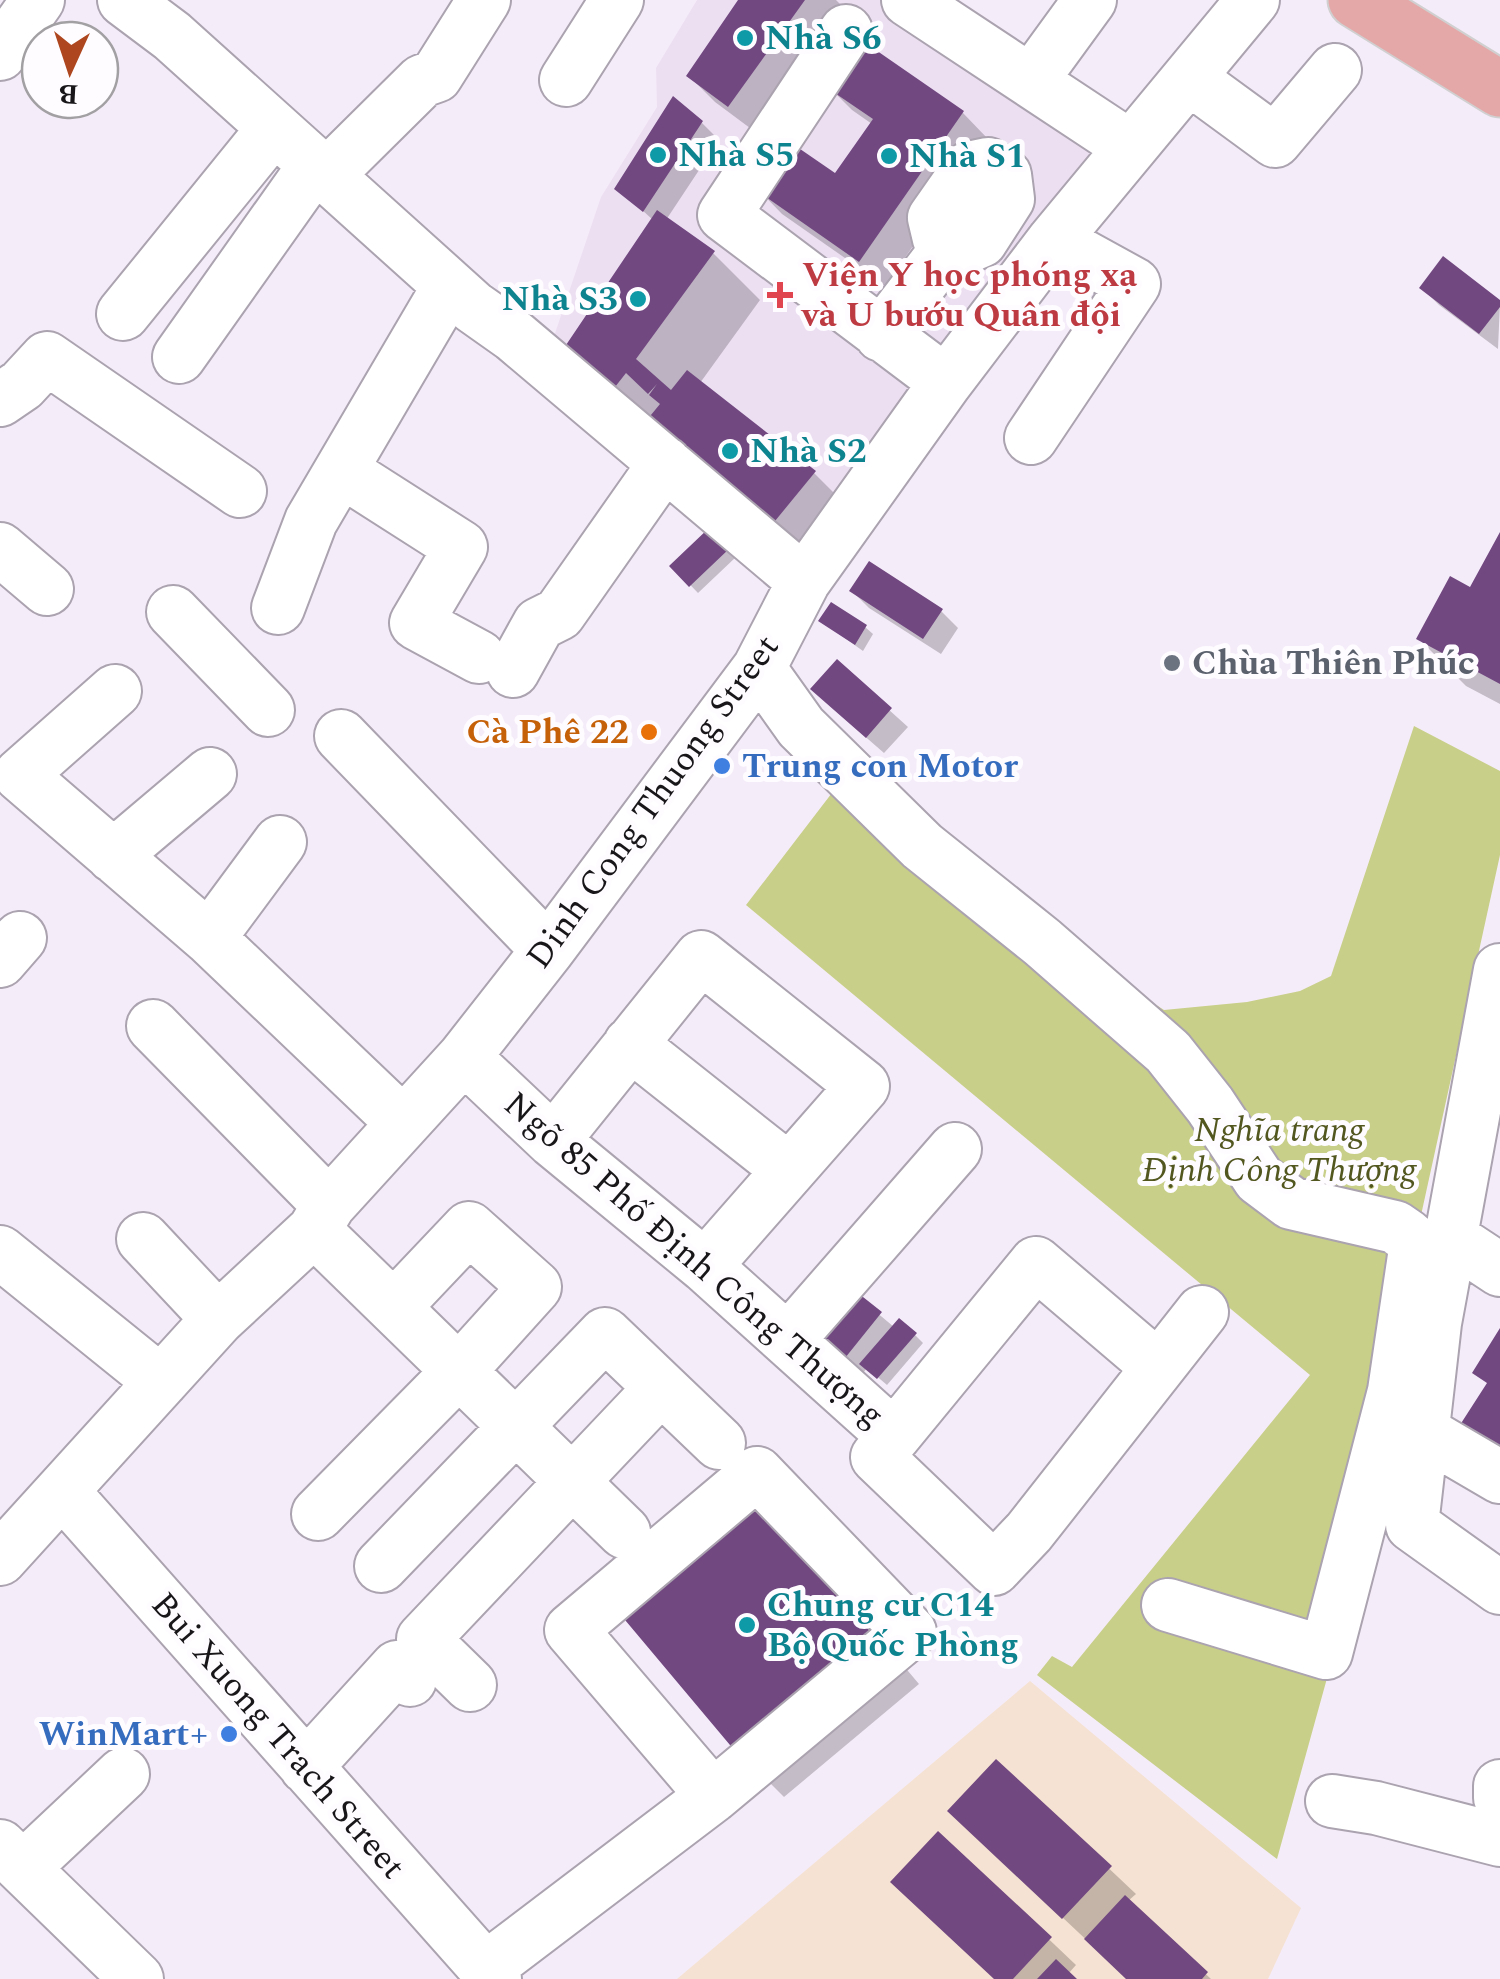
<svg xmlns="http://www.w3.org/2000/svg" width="1500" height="1979" font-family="Spectral,serif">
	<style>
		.commercial { fill: #f5e2d2 }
		.built { fill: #eddff2 }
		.green { fill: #c8cf88 }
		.shadow { fill: #0003 }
		.building { fill: #714880 }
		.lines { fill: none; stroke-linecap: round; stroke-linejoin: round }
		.minor-casing { stroke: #aba3af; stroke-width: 56 }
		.major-casing { stroke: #d1d0d1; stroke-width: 59 }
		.minor { stroke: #fff; stroke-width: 52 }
		.major { stroke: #e4a8a9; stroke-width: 55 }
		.culture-dot { fill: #0f9aa8; stroke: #fefcff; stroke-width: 4 }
		.health-dot { fill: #e0444e; stroke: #fefcff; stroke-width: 4 }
		.worship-dot { fill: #6b7280; stroke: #fefcff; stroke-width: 4 }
		.food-dot { fill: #e8710a; stroke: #fefcff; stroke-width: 4 }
		.shop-dot { fill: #3f7fe0; stroke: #fefcff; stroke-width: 4 }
		.labels { text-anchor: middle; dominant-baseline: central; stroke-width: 10; stroke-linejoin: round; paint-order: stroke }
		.culture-label { font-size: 35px; font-weight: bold; fill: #0d838f; stroke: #fefcff; text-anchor: start }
		.health-label { font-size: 35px; font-weight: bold; fill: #be3a42; stroke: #fefcff; text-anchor: start }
		.worship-label { font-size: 35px; font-weight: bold; fill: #5b616d; stroke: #fefcff; text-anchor: start }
		.food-label { font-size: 35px; font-weight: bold; fill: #c56008; stroke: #fefcff; text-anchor: end }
		.shop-label { font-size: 35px; font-weight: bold; fill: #366cbe; stroke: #fefcff; text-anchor: start }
		.street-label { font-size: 35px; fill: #19161a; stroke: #fefcff }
		.park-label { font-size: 35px; font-style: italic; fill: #52561f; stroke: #fefcff }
	</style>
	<rect width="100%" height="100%" fill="#f5ecf9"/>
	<path class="commercial" d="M1030,1681L1301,1908L1268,1979H677Z"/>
	<path class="built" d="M697,0H893L1108,140L1030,245L791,553L548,354L601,197L657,107L656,68Z"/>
	<path class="green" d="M1414,726L1500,771V855L1418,1229L1399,1418L1277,1859L1037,1675L1052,1656L1072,1667L1310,1375L746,905L848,772L992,898L1164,1010L1247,1002L1300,991L1331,976Z"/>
	<path class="shadow" d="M741,0H836L844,8L754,131L715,102L689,76Z
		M857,40L963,113L988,139L885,286L782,214L757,188L836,176L872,124L852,110L826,84Z
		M702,123L719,140L666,220L713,253L760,300L700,383L814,473L861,520L823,568L567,348L653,220L618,188Z
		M1422,288L1500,303L1498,349L1439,305Z
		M710,530L736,557L698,593L672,566Z
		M1500,537V704L1466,686L1419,639L1471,590Z
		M852,591L941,611L958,628L941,654L869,608Z
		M821,621L865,627L873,634L863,651Z
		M837,663L908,727L884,753L830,706Z
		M844,1285L894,1327L915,1335L923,1343L887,1385L867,1368L859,1378L823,1349Z
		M805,1549L919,1684L784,1797L737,1750Z
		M996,1762L1136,1894L1128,1901L1211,1979H1128L976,1836Z
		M939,1835L1076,1965L1068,1974L1073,1979H996Z"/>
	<path class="building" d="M738,0H805L728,107L686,76Z
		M857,37L964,111L859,262L753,188L787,140L835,173L873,119L823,85Z
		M673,96L703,121L643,212L614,189Z
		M657,210L715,251L636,359L671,390L687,370L816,471L775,521H757L646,421L660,404L649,395L657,384L648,394L626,373L615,387L564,348Z
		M1443,256L1500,300V307L1479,334L1419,288Z
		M710,527L730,548L689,587L669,566Z
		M1500,532V684L1416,639L1450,576L1470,587Z
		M869,561L943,609L923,639L849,591Z
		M831,602L867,625L855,645L818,621Z
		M837,659L892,708L866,738L810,689Z
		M844,1282L882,1312L841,1363L802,1332Z
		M899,1318L917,1333L877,1379L859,1364Z
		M1500,1328V1455L1458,1428L1487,1383L1472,1373Z
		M758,1499L874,1636L735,1751L620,1614Z
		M996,1759L1112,1866L1062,1919L947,1811Z
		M938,1831L1052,1937L1013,1979H994L890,1882Z
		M1125,1895L1208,1972L1202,1979H1126L1084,1939Z
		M1056,1959L1077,1979H1037Z"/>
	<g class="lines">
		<defs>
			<path id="minor" d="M124,0L172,36L473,307L514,336L804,581
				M908,0L1129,146
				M846,31L724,215L946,382
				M0,54L38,0
				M1189,78L1275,141L1335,70
				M566,80L617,0
				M1031,81L1090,0
				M988,164L1005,175L1008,199L981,241L958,251L939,239L934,218L969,168Z
				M327,175L422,81L436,76L484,0
				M123,314L274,128
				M881,335L949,246
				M179,357L315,165
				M0,400L22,385L47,358L240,491
				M1031,438L1134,284L1054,240
				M342,471L461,547L416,623L479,657
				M0,549L47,589
				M278,608L311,521L449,286
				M173,612L268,710
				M759,668L801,727L922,846L1042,942L1168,1052L1210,1105L1259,1179L1291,1203L1395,1227L1408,1236L1415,1249L1394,1391L1326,1653L1168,1605
				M513,671L539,624L559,614L665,463
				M115,691L20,775L209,938L403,1123
				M341,736L548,950
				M113,856L210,774
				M209,938L280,842
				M0,961L20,938
				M1500,970L1435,1323L1412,1525L1500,1588
				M153,1026L329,1205
				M630,1044L789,1170
				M464,1057L553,1141L705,1266L894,1436L877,1457L994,1569L1029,1532L1202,1312
				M553,1141L701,957L863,1086L705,1266
				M314,1230L624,1532
				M1450,1237L1500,1270
				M143,1239L218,1319
				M0,1252L161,1382
				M788,1340L955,1149
				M1423,1432L1500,1477
				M894,1436L1036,1263L1158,1367
				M63,1492L495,1979
				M318,1514L460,1370L535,1287L469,1228L395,1306
				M0,1559L218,1319L314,1230L329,1205L464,1057L548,950L759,668L804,581L946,382L1054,240L1253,0
				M381,1566L605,1334L719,1443
				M470,1685L423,1639L661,1388
				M306,1767L397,1667L410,1680
				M1500,1786V1798
				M1332,1801L1376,1808L1500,1840
				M0,1846L137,1979
				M23,1868L123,1774
				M485,1969L713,1796L910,1632L757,1473L571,1630L713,1796"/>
			<path id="major" d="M1356,0L1500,89"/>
		</defs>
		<use href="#minor" class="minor-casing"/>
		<use href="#major" class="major-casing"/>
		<use href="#minor" class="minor"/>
		<use href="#major" class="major"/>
	</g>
	<g class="culture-dot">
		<circle cx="745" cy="38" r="10"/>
		<circle cx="658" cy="155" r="10"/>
		<circle cx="889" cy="156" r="10"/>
		<circle cx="638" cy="299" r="10"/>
		<circle cx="730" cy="451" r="10"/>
		<circle cx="747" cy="1625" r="10"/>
	</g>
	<path class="health-dot" d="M775 280h10v10h10v10h-10v10h-10v-10h-10v-10h10z"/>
	<circle class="worship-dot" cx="1172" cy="663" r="10"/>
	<circle class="food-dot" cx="649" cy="732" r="10"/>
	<g class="shop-dot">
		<circle cx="722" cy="766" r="10"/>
		<circle cx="229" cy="1734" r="10"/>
	</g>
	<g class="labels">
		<g class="culture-label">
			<text x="765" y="38">Nhà S6</text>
			<text x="678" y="155">Nhà S5</text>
			<text x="909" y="156">Nhà S1</text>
			<text x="618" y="299" text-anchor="end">Nhà S3</text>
			<text x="750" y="451">Nhà S2</text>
			<text x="767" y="1605">Chung cư C14<tspan x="767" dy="40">Bộ Quốc Phòng</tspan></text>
		</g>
		<g class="health-label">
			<text x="802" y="275">Viện Y học phóng xạ<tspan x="802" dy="40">và U bướu Quân đội</tspan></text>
		</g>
		<g class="worship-label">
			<text x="1192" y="663">Chùa Thiên Phúc</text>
		</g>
		<g class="food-label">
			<text x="629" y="732">Cà Phê 22</text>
		</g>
		<g class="shop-label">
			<text x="742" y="766">Trung con Motor</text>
			<text x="209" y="1734" text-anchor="end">WinMart+</text>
		</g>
		<g class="street-label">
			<text transform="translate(653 802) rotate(-54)">Dinh Cong Thuong Street</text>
			<text transform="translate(694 1260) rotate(41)">Ngõ 85 Phố Định Công Thượng</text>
			<text transform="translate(278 1736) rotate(49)">Bui Xuong Trach Street</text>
		</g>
		<g class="park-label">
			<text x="1279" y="1130">Nghĩa trang<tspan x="1279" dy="40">Định Công Thượng</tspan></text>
		</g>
	</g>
	<g transform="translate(70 70) rotate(183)"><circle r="48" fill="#fefcff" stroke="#a2a0a3" stroke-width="2.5"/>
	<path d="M0-8L18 38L0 25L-18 38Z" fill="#ae471f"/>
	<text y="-15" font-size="28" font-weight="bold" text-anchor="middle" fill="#19161a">B</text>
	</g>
</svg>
